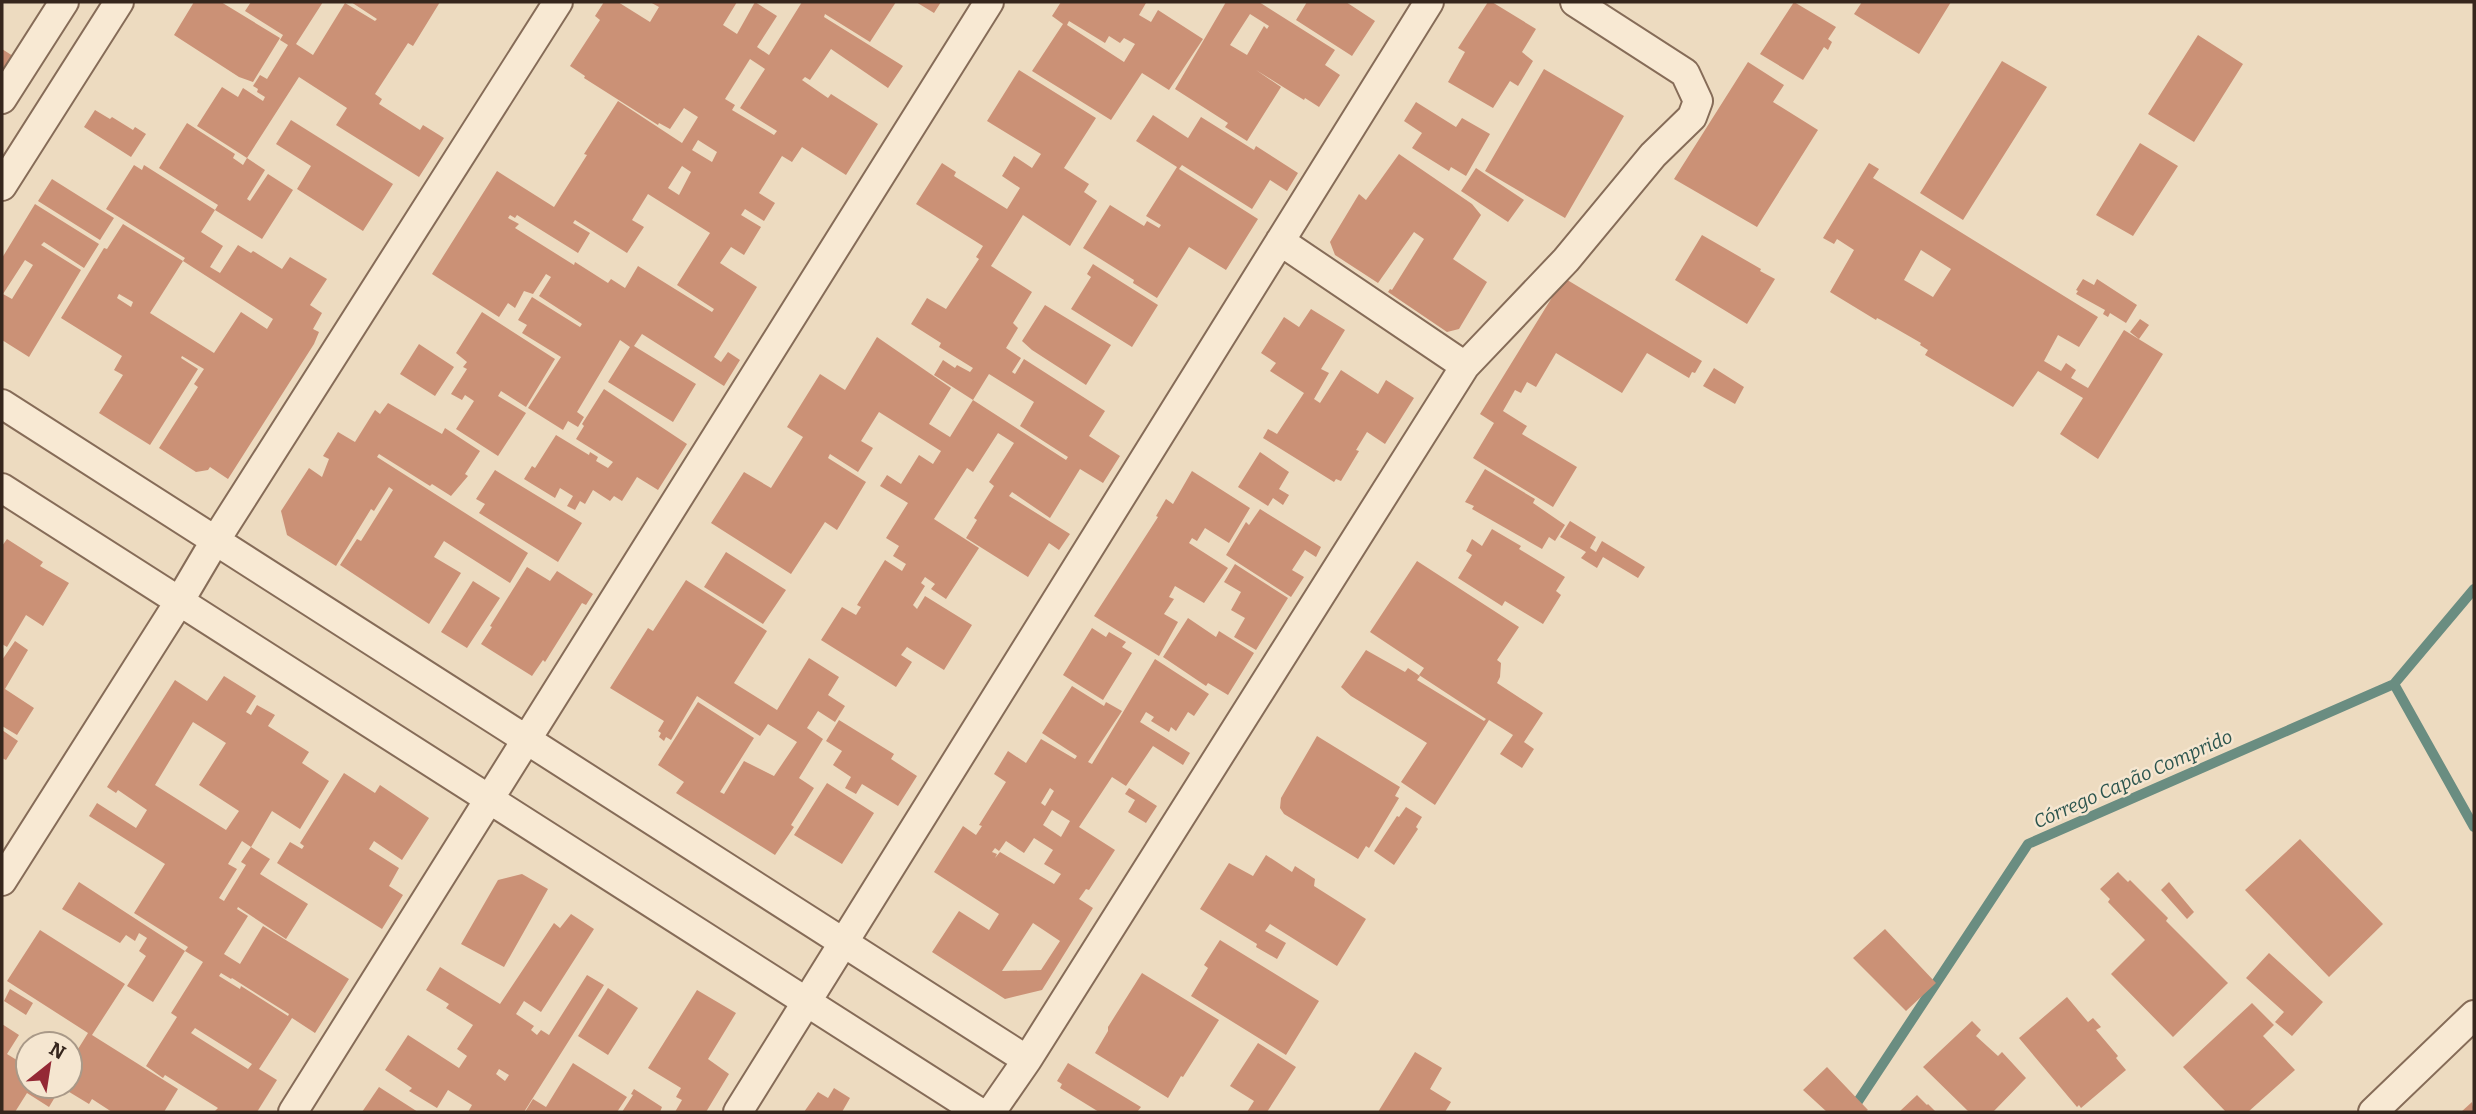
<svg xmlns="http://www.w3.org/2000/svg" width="2476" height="1114" font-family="Bitter,serif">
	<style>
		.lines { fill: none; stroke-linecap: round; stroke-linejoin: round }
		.stream { stroke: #6a8d81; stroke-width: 10 }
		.building { fill: #cb9176; fill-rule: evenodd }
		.minor-casing { stroke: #866c58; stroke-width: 32 }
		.minor { stroke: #f8e9d3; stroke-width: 28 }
		.labels { text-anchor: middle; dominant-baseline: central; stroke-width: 5; stroke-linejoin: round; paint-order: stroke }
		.water-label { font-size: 19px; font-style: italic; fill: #2c554e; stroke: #f5e6d0 }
	</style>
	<rect width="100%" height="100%" fill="#eddbc0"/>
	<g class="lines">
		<path class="stream" d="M2394,684L2474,827
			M1851,1112L2028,844L2394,684L2474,589"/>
	</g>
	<path class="building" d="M194,2H221L280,38L253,82L239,77L174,35Z
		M251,2H323L296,44L313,55L345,3L375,21L377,19L351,2H440L413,46L408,43L375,94L382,99L379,104L420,130L423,125L444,138L419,177L336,125L347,108L299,77L247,158L197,126L222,87L238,97L243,88L263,101L265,97L257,92L258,89L253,86L260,75L267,79L288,45L280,40L283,35L245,11Z
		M604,2H618L650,22L659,7L650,2H737L723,25L737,34L755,2L777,16L757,47L769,55L802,2H896L870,42L825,14L824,17L903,66L888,88L831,49L810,80L805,77L802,80L828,98L831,94L878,124L846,175L802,147L792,162L782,156L759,193L775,203L764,221L745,209L741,215L761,227L744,255L731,247L720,263L757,287L714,357L721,362L728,352L740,360L724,386L642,334L634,346L696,384L673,422L608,382L630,347L620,340L577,412L584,417L578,427L568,421L563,430L528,408L561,357L522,333L527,325L518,320L532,297L580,327L582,324L539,296L551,277L546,274L533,294L524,291L515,308L508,303L499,317L432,274L497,171L554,207L587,155L584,154L618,101L682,143L698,117L684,108L670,129L659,123L658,125L584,78L585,76L570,66L600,20L595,16ZM750,59L765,69L740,108L777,131L774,135L732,110L735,105L725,99ZM698,140L717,152L712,162L692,150ZM682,166L691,172L679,195L668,188ZM648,194L710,233L677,285L714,309L712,312L638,266L625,288L611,279L608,283L575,262L574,265L515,228L519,224L508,218L510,215L515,218L517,215L578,253L590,233L573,223L575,220L627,253L644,227L632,220Z
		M916,2H941L934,13Z
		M1061,2H1144L1146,3L1139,15L1151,22L1158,10L1203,39L1169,90L1142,73L1111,120L1032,71L1063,24L1052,16ZM1069,21L1105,43L1109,36L1120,43L1124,38L1135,44L1124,62L1067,25Z
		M1226,2H1259L1335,50L1325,65L1340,75L1319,107L1305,98L1304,100L1256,70L1281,87L1247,141L1225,127L1228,123L1175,89ZM1250,14L1269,26L1267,29L1264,26L1247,55L1230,45Z
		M1307,2H1346L1375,21L1352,56L1296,20Z
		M1488,2H1492L1536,29L1522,52L1533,61L1518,86L1510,81L1493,108L1448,82L1465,52L1458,48Z
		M1794,2L1836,27L1828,39L1832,42L1828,50L1824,47L1803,80L1760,54Z
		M1862,2H1951L1919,54L1854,14Z
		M2198,35L2243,64L2194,142L2148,114Z
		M2,49L13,56L2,74Z
		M2002,61L2047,87L1963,220L1920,193Z
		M1748,62L1784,85L1773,102L1818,130L1757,227L1674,179Z
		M1544,69L1624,116L1565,218L1485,171Z
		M1019,70L1096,118L1064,168L1089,184L1084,192L1097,201L1070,246L1023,215L991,266L1032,292L1013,323L1018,328L1006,348L1021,358L1012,372L1015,374L1024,359L1105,411L1089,436L1120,456L1103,483L1080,469L1050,518L1012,492L1009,496L1070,534L1059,550L1049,543L1028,577L966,538L977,520L974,518L994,486L989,482L1014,443L998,433L973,472L967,468L934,519L979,548L946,599L931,589L935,584L925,577L921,583L925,586L913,605L917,609L925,596L972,625L944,670L907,647L901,655L912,662L896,687L821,640L842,607L856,615L861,607L857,605L885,560L902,571L906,564L893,556L899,546L886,538L908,503L880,486L887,475L901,484L919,455L933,464L941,451L879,412L861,441L873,448L858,472L830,454L828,458L866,482L837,530L825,522L791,574L711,523L744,472L771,488L803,437L787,427L820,374L845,390L877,337L951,388L929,424L950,437L973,400L1066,460L1068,457L1020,426L1034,402L989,374L973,400L934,375L943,360L955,368L957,365L970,372L973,368L939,347L941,343L911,324L927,298L946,309L979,259L976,257L983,246L916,204L942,163L956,172L954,176L1007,209L1020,188L1002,176L1014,156L1032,168L1041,154L987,121Z
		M1416,102L1456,127L1462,118L1490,134L1466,176L1451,167L1449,171L1412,148L1422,133L1404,121Z
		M95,110L110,119L112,117L133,130L135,127L146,134L131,157L84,127Z
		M1153,115L1188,138L1201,117L1254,150L1256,146L1298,173L1287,191L1270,180L1252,209L1182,165L1179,169L1258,219L1226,270L1189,247L1157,298L1133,283L1134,280L1083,248L1110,205L1144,226L1147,221L1159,228L1161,225L1146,216L1177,167L1136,141Z
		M291,120L393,184L363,231L297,189L311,166L276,144Z
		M187,123L235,154L233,158L243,165L247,158L265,170L247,199L250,201L268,174L293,190L262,239L215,210L218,205L159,168Z
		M2140,143L2178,166L2133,236L2096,215Z
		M1399,154L1472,204L1481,215L1453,259L1487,282L1459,329L1447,332L1388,292L1390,289L1392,290L1424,239L1414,232L1378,283L1335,255L1330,242L1359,194L1366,200Z
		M1869,163L1879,169L1873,178L2098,317L2079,347L2058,335L2044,361L2061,371L2066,363L2076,370L2071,378L2088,388L2124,330L2163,354L2098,459L2060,434L2083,398L2038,371L2013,407L1925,355L1928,350L1920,345L1921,343L1881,320L1877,318L1876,320L1830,292L1854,250L1837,239L1834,244L1823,238ZM1921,250L1951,269L1933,297L1904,280Z
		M134,165L142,170L144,165L215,210L201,232L223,246L210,267L220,273L238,245L251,253L253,251L282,269L290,257L327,279L310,305L322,313L313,329L319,332L314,344L228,479L210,467L208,470L196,472L159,448L198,387L194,384L204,369L182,356L181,358L198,369L150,445L99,413L123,375L114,370L122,356L61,318L104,248L107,249L123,224L183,261L185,258L106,209ZM183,261L273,319L267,329L241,312L214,353L150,313ZM119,294L133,302L131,307L117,298Z
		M1476,168L1524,200L1508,222L1461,191Z
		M52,179L114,218L100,240L38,201Z
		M35,204L99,244L84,268L44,242L41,245L81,270L29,357L2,340V258ZM25,260L33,265L12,299L3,294Z
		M1702,235L1761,269L1760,271L1775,279L1747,324L1675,280Z
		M1093,264L1158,305L1132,347L1071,309L1091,277L1087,274Z
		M1564,278L1702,361L1695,373L1692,372L1689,378L1647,353L1622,393L1556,353L1536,387L1527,382L1521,393L1515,390L1503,411L1527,426L1522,434L1577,467L1553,507L1473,458L1494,423L1480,414Z
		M2083,279L2094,285L2097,279L2137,305L2126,323L2110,313L2108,317L2103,314L2105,310L2076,294L2078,291L2076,290Z
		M1045,305L1111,345L1086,385L1032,350L1022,341Z
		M1311,309L1345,330L1321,369L1329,373L1314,399L1320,403L1341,370L1378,394L1386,380L1414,398L1385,444L1367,432L1356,450L1359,451L1341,481L1336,479L1334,482L1263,438L1268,429L1277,434L1304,393L1270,371L1276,363L1261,353L1284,317L1299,327Z
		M482,312L555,359L526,407L501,391L498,396L526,413L498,456L456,429L474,401L465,395L462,400L451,394L467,369L463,367L467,362L456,353Z
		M2140,319L2149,325L2139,339L2130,332Z
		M419,344L454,367L435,396L400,374Z
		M1714,368L1744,387L1735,404L1703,386Z
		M604,389L687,444L658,490L637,477L622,501L614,496L610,501L593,490L585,504L580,501L575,510L567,506L573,496L560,488L555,498L524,479L532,466L535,468L556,435L589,455L590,452L598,457L596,461L608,468L613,462L576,439L584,426L582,424Z
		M388,403L442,434L445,428L480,451L465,474L468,476L451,496L432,484L430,486L379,454L377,457L528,553L510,583L444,541L434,557L461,573L429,624L340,565L357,539L361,541L393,490L389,487L374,511L371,509L336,566L287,535L281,511L309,468L322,477L329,459L323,456L338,432L355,442L375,410L380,414Z
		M1260,452L1289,472L1279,489L1289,495L1283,505L1273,498L1268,506L1238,487Z
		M1485,469L1535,499L1533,503L1565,525L1555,541L1549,537L1542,549L1472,509L1474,506L1465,502Z
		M495,470L582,523L558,562L479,513L485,504L476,499Z
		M1192,471L1250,508L1229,543L1205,528L1197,541L1192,538L1189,543L1228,568L1204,603L1175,586L1169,597L1174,599L1164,614L1178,622L1159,656L1094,616L1158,517L1156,516L1166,499L1173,504Z
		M1260,509L1321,547L1316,557L1305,550L1292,570L1304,577L1291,597L1226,555L1246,522L1249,525Z
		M1570,521L1596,537L1590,548L1596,552L1602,541L1645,567L1638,578L1603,557L1597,568L1581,558L1586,552L1560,537Z
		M1492,529L1521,546L1519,549L1565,577L1556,591L1561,595L1543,624L1505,601L1502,606L1458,578L1472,555L1466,551L1472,539L1482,546Z
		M7,539L43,562L40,566L69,583L43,626L26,615L7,647L2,644V546Z
		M726,552L786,590L763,624L704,587Z
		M1417,561L1519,627L1497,660L1501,663L1500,677L1497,683L1543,713L1524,742L1534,749L1522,768L1500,754L1513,735L1489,720L1435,805L1401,782L1427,743L1351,696L1341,687L1366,650L1405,672L1408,668L1420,676L1417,680L1484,721L1486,719L1419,675L1424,668L1370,632Z
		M1235,564L1288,598L1256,650L1234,637L1245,618L1231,610L1241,592L1224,582Z
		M527,567L550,581L557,571L593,594L586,605L582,603L545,662L543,660L532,676L481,644L492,627L490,626Z
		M686,580L767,631L734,683L777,710L809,658L839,677L828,695L845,706L835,722L818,711L807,728L823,739L799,778L814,788L791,825L794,827L775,855L676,793L684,782L658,765L698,702L754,738L720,792L724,794L744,761L774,776L797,742L768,724L760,736L697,696L671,740L666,737L664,741L659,737L661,733L658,731L664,721L610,688L648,628L653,631Z
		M473,581L500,598L467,648L441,632Z
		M1188,618L1216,637L1219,631L1254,653L1228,695L1208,683L1206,686L1163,657Z
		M1092,628L1106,637L1109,632L1126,642L1122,647L1132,653L1103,700L1063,675Z
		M15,641L28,650L5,689L34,708L17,735L2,726V660Z
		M1155,659L1209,694L1194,716L1188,712L1176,731L1171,727L1169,732L1151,721L1154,717L1146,712L1140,722L1190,753L1183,765L1153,746L1126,786L1112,777L1079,827L1115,850L1089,890L1086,889L1079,899L1093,908L1042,990L1005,999L932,952L959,911L989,930L999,914L934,872L963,826L976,835L982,826L979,825L1006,782L994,774L1008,751L1026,763L1041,739L1075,759L1077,756L1042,733L1072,686L1104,706L1106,702L1122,711L1088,762L1092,764ZM1050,788L1054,791L1045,806L1041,803ZM1052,810L1070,821L1061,837L1043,825ZM1034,838L1053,850L1044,864L1061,874L1054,884L1000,852L995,858L997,854L992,852L995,848L999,851L1006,841L1024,853ZM1033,923L1060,941L1041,970L1002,971Z
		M224,676L256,696L246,712L251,715L257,705L275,715L268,726L309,752L302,763L329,781L300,829L272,811L251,847L242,841L228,864L237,869L219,898L224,901L246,865L241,862L251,847L270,859L260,874L308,904L286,939L238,907L237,909L248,916L224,954L240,964L263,926L349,979L315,1033L292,1018L259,1069L277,1080L257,1112H217L215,1111L218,1108L165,1075L163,1078L146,1066L177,1017L171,1013L203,962L185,951L188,947L134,913L165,864L89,816L97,803L136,828L147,810L118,790L116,793L107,787L175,680L207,701ZM193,722L226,743L199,785L239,811L226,830L155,785ZM221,973L231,979L232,978L289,1014L288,1016L241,986L240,989L219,976ZM195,1028L252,1064L248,1069L191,1033Z
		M839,720L894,754L891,759L917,776L898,806L862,784L856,794L845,788L851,777L833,765L842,751L826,741Z
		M2,730L18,741L6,760L2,758Z
		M1317,736L1400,787L1395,796L1399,798L1369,848L1366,846L1358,859L1284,814L1280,808L1281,798Z
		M344,773L375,793L380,785L429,818L402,860L374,841L369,849L399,868L389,886L403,895L382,929L277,863L290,842L302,849L304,846L300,843Z
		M827,783L874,813L842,864L794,835Z
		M1129,788L1157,806L1146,823L1128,812L1135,800L1125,794Z
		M1406,807L1422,817L1416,827L1418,829L1394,865L1374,851L1397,816L1399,817Z
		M2300,839L2383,924L2329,977L2245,890Z
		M1266,855L1292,872L1295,866L1315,879L1314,886L1366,919L1337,966L1270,924L1265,931L1286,943L1277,959L1256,947L1257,944L1200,909L1229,863L1253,876Z
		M2118,872L2128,882L2130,880L2168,918L2166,921L2228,983L2173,1037L2111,974L2145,940L2108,902L2110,899L2100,889Z
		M522,874L548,889L504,967L461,944L498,880Z
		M79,882L185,951L153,1002L127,986L146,956L139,951L147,938L139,933L135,941L126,935L120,943L62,909Z
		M2169,882L2194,912L2187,919L2161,890Z
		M571,914L594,929L541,1012L524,1001L516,1014L534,1026L531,1030L537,1035L541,1030L549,1035L587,975L604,985L524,1112H468L472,1105L448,1090L437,1108L409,1091L412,1088L385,1070L408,1035L459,1068L467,1056L457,1049L473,1025L446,1008L449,1004L426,990L440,967L500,1004L554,923L560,928ZM499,1069L509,1075L505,1081L496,1074Z
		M1885,929L1936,983L1906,1011L1853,958Z
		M40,930L125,984L92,1035L178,1089L164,1112H112L92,1099L89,1104L61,1087L49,1107L27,1093L15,1112H2V1024L19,1035L7,1054L28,1067V1086H70V1062L88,1033L7,981Z
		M1220,940L1319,1001L1286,1055L1191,996L1208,968L1204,965Z
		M2269,953L2323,1002L2292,1036L2275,1022L2284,1012L2246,978Z
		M1142,973L1219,1020L1183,1077L1181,1076L1168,1098L1095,1053L1108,1031V1027Z
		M608,988L638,1008L608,1055L578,1036Z
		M10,989L33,1003L26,1015L4,1001Z
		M697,990L736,1013L708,1059L729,1074L706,1112H675L682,1100L676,1097L681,1088L648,1068Z
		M2067,997L2088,1022L2093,1018L2101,1027L2096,1030L2118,1056L2116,1058L2126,1070L2081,1108L2079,1105L2077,1107L2019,1038Z
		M2252,1003L2274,1025L2263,1036L2295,1070L2248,1112H2226L2183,1067Z
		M1972,1021L1981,1030L1976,1036L1998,1056L2002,1052L2026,1078L1993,1112H1969L1923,1067Z
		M1258,1043L1296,1067L1267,1112H1247L1254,1101L1230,1086Z
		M1415,1052L1442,1068L1430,1089L1451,1102L1445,1112H1378Z
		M573,1063L627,1097L617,1112H525L533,1099L546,1107Z
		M1068,1063L1073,1066L1141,1107L1137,1112H1099L1060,1088L1062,1084L1057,1081Z
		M1827,1067L1868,1110L1865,1112H1827L1803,1090Z
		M379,1087L418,1112H362Z
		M834,1088L850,1098L842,1112H804L818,1092L828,1098Z
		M634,1089L662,1107L660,1112H622L633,1095L631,1094Z
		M1917,1095L1927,1105L1928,1104L1936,1112H1899Z
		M2472,1102L2474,1112H2461Z"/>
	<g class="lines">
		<defs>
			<path id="minor" d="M2,99L64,2
				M2,186L119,2
				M1280,241L1465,366
				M2,404L1027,1060
				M2,488L979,1112
				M2,881L179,602L215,541L558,2
				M293,1112L989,2
				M738,1112L1429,2
				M991,1112L1027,1060L1465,366L1566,260L1653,155L1692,117L1698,101L1685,73L1575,2
				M2373,1112L2474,1015"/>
		</defs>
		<use href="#minor" class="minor-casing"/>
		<use href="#minor" class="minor"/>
	</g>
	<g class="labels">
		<g class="water-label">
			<text transform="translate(2133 779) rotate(-24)">Córrego Capão Comprido</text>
		</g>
	</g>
	<rect width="2476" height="1114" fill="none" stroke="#36261d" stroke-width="7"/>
	<g transform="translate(49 1065) rotate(30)"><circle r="33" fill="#f5e6d0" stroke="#a99988" stroke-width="2"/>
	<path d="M0-5L12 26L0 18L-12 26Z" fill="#942935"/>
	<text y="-10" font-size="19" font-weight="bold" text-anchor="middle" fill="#36261d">N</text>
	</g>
</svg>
